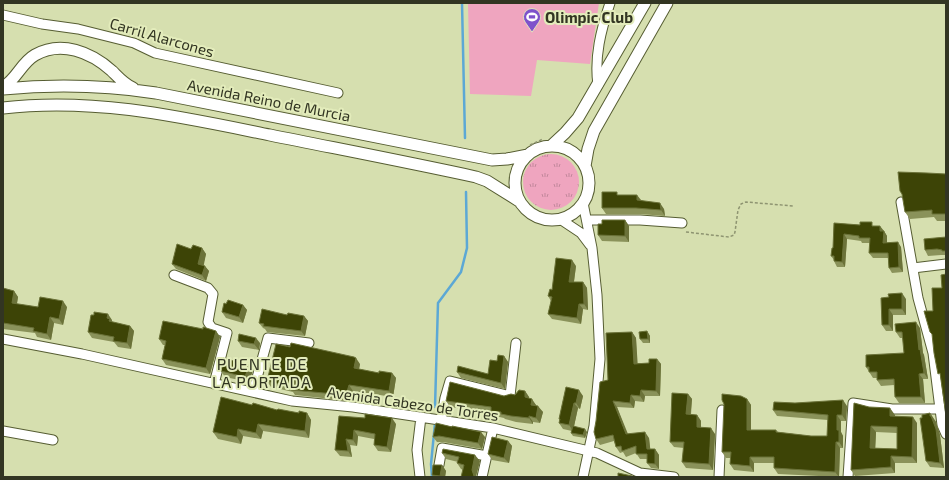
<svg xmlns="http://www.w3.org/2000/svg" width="949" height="480" font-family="'Exo 2',sans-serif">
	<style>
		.grass { fill: url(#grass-tufts) }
		.park { fill: #efa5bf }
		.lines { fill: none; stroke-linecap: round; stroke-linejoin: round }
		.stream { stroke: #5ca8d5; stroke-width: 2.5 }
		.minor-casing { stroke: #565d32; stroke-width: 11 }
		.major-casing { stroke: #565d32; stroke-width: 13 }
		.path { stroke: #8e9471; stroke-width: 1.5; stroke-dasharray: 3 2; stroke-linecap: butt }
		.minor { stroke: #fff; stroke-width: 9 }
		.major { stroke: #fff; stroke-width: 11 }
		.wall { fill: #8a925a; fill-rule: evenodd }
		.shaded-wall { fill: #6b7239 }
		.building { fill: #3d4406; stroke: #6b7239; fill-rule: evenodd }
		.labels { text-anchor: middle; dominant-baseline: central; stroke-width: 4; stroke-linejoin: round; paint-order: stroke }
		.poi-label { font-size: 15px; font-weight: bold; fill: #323522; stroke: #e3ecbb; text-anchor: start }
		.street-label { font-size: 15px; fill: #323522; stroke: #e3ecbb }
		.neighbourhood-label { font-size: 16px; letter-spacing: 1px; fill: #323522; stroke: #e3ecbb }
	</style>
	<defs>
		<pattern id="grass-tufts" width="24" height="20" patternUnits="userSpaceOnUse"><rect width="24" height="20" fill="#efa5bf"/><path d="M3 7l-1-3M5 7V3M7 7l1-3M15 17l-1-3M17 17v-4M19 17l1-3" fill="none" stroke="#c2879b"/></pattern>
	</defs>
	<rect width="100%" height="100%" fill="#d6dfaf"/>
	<path class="grass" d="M523 182a28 28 0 1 1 56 0a28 28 0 1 1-56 0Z"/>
	<path class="park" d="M468,3H599L590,64L537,60L531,96L470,94Z"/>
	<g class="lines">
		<path class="stream" d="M462,3L465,138
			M435,407L438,303L461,272L467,248L466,192
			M432,477L431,464L435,423"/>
		<defs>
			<path id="minor" d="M3,15L42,24L78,29L134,43L155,53L338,93
				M598,85C594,57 601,30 610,3
				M901,202L918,298L933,353L942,425L946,434
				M583,203L592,248L597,295L600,359L594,426L583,477
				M560,219L581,233L590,245
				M587,220H640L682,223
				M913,268L946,264
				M174,275L208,288L213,294L208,322L212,328L227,333L214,384
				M3,339L82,354L292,401L353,407L493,428L597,453L640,473L674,477
				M253,392L268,338L309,343
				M441,421L445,398L450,381L510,396L516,343
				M3,431L53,440
				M439,465L442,448L487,456
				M420,477L417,450L421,417
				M482,477L493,428
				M719,477L722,410
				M848,477L853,403L892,409H940"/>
			<path id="major" d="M3,87C17,79 21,63 35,55C61,40 91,52 112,71C119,78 124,84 133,88
				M3,89C56,84 103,85 156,93L492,160L507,159L528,155
				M3,108C94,97 182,117 270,135C339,149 407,162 476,177L487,181L519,201
				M551,146L565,133L578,118L645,3
				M515 183a37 37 0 1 1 74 0a37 37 0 1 1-74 0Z
				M585,166L588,149L594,131L667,3"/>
		</defs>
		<use href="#minor" class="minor-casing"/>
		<use href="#major" class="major-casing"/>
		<path class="path" d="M530,145L543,139
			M686,232L729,237L734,235L735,232L738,210L741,204L746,202L793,206"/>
		<use href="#minor" class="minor"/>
		<use href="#major" class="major"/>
	</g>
	<path class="wall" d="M946,174V221H937L934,217L910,219L905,212Z
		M619,195L641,200L664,209L665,216L640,214H606L602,208Z
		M625,220L629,226V242L602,241L598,235Z
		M834,223L874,226L884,231L887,236V243L901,247L903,272L892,273L889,268L888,258H873L869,253L870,243H862L861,241L847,239L845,267H837L834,261V260L831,256L833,248Z
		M946,237V257L945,255H941L928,256L925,250Z
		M202,248L206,254L203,265L209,271L206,281L176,269L172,264L191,249Z
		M576,266L574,282H583L587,288L588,310L583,309L581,324L552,319L548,314L551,301L548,296L552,290Z
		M3,288L14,291L18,297L17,304L38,307H67L63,325L54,323L51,340L37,337L35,333L3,329Z
		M881,298L906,299V315H893V331H886L882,325Z
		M226,304L243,305L247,310L243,323L226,318L222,312Z
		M287,315L304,316L308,321L305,336L267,332L265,329L263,328L259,323Z
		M112,320V322L130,326L134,331L131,349L118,347L114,342L92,338L88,332Z
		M920,328L923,353L924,355L928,379H923L925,403H899L895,397L894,385L881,386L877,380V378H873L866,367L904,353L903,338H900L896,332Z
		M216,331L220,337L210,374L166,365L162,359L165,345H163L159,339Z
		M647,331L650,336V343H643L640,339Z
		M632,332L636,338L637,363H649L657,359L661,364L660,396H645L644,402L635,401L634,408L617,407L627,434L649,438L650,449H655L659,455V469L651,468L647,463V459H640L636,453L626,457L623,452L620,453L616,447L614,441L600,445L596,439L608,380Z
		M238,341L260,343L259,350L242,347Z
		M504,356L508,362L505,389L461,378L457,372L488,374L497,361Z
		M360,364L359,369L379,373H392L396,378L393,397L353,391L350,401L295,395L293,392L271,387L267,381Z
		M253,370L249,382L225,377L221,371Z
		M566,387L583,396L580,409L578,408L574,426L587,432L585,438L573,436L571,433L572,431L563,429L559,423V419Z
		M525,391L529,397V398L536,405V406L543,412L540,423L533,422V424L516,422L505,419L504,418L495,416L492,413L450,407L446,401L515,395Z
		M688,394L692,399L691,415H697L701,421V428L715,434L713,470L686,468L682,462L684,448L674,447L670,442Z
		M747,399L751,405V430H776L778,432L811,436H827L828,420L777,416L773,410L847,406L846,421H841V432L843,436V448H840L839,477L778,474L774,468V463H754V472L734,470L730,464L731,458H726L722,452Z
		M854,403L895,415V416L917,423V463H895V473L855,476L851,470ZM876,432L897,433V449L875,448Z
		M252,405L277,410L299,413H307L311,420L309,438L263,431L261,439L243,436L241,444L218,439L213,432Z
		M930,413L936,422L940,435L944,468L930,467L926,461L922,418Z
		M339,416L396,424L391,452L378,451L374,445V439L358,436L357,446L350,445L352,457L340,456L335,450Z
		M452,427L485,437L482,449L443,442H437L433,437Z
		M508,441L512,446L509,463L492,460L488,454Z
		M442,453L480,461L476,476L461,469L457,463L458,462L446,459Z
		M442,465L446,471L445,477H434L432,475Z"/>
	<path class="shaded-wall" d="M637,195L641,200V206L637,200Z
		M660,203L664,209L665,216L661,210Z
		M625,220L629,226V242L625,236Z
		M880,226L884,231L883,236L880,231Z
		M884,231L887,236V248L883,243Z
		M844,234L847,239L845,267L842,262Z
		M898,242L901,247L903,272L899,267Z
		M202,248L206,254L203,269L198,264Z
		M572,260L576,266L573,288L569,282Z
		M205,266L209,271L206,281L202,275Z
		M583,282L587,288L588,310L584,304Z
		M14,291L18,297L16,308L12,303Z
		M902,293L906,299V315L902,309Z
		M63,301L67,307L63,325L59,319Z
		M579,304L583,309L581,324L577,318Z
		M243,305L247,310L243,323L239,317Z
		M889,309L893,315V331L889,325Z
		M108,314L112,320V322L114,325L113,327L107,318Z
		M304,316L308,321L305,336L301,331Z
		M50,317L54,323L51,340L47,334Z
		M916,322L920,328L923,353L924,355L928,379L924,373L919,350Z
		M130,326L134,331L131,349L127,343Z
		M216,331L220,337L210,374L206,368Z
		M647,331L650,336V343L648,339Z
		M632,332L636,338L638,369L634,364Z
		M256,338L260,343L259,350L254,344Z
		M504,356L508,362L505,389L501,383Z
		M356,358L360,364L358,374L354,368Z
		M657,359L661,364L660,396L656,391Z
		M249,365L253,370L249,382L245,377Z
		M392,373L396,378L393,397L389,391Z
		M919,374L923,379L925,403L921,397Z
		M349,385L353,391L350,401L346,395Z
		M579,390L583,396L580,409L576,403Z
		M641,390L645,396L644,402L640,396Z
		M525,391L529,397V403L525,397Z
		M688,394L692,399L690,420L686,414Z
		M631,395L635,401L634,408L630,403Z
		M532,399L536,405L535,411L531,405Z
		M747,399L751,405V436L747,430Z
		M843,400L847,406L846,421L842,415Z
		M613,401L617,407L630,439L626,434Z
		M574,403L578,408L573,431L569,425Z
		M538,406L543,412L540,423L536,418Z
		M890,408L895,415V423L890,416Z
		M307,413L311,420L309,438L305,431Z
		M930,413L936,422L940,435L944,468L940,463Z
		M697,415L701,421V433L697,427Z
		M837,415L841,421V432L843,436V448L839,442L837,430Z
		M529,416L533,422V424L529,418Z
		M913,417L917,423V463L912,457Z
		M392,418L396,424L391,452L387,447Z
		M258,424L263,431L261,439L256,433Z
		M871,426L876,432L875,455L870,448Z
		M711,428L715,434L713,470L709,464Z
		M238,429L243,436L241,444L237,437Z
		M585,429L587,432L585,438L583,435Z
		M354,430L358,436L357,446L353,440Z
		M481,432L485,437L482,449L478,443Z
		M645,432L649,438L651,455L647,449Z
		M346,439L350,445L352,457L348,451Z
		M508,441L512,446L509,463L504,458Z
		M836,442L840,448L839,477L835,472Z
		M655,449L659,455V469L655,464Z
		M475,455L480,461L476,476V477H474L472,470Z
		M891,456L895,463V473L891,467Z
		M750,457L754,463V472L750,466Z
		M442,465L446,471L445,477H440V476Z"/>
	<path class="building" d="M898,172L927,173L946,174V214H932V210L905,212L902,194L900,191Z
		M602,192H617V195H637V200L660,203L661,210L636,208H602Z
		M602,220H625V236L598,235V224H602Z
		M860,222H872V226H880V231H884L883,243L898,242L899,267L889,268L888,253H869L870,238H859V236L844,234L842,262L834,261V256H831L832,248H833L834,223L860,225Z
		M946,237V251H942V250L937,249L925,250L924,239Z
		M177,244L191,249L193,245L202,248L198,264L205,266L202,275L172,264Z
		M556,258L572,260L569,282H583L584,304H579L577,318L548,314L552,297L548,296L550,289L552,290Z
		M946,274V415L940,373L938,374L934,353L932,334L930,332L924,311H933L932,288H942L941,275Z
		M3,288L14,291L12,303L38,307L40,297L63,301L59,319L50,317L47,334L33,331L34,328L3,323Z
		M902,293V309H889V325H882L881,298L889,297L888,294Z
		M228,300L243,305L239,317L222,312L224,303L226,304Z
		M262,309L287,315L288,313L304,316L301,331L263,326L264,324L259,323Z
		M94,312L108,314L107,318L110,319L109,321L130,326L127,343L113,341L114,337L88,332L91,315H94Z
		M163,321L203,329V327L216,331L206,368L162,359L166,341L159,339Z
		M916,322L919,350L920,349L924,373L919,374L921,397H895L894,379L877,380V372H869V367H866V355L904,353L902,332H896L895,324Z
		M647,331L648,339H640L639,332Z
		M632,332L634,364L649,363V359H657L656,391L641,390L640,396L631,395L630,403L613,401L626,434L645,432L647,449H655V464L647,463V454H636V446L622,451L621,446L616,447L613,435L596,439L594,432L596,421L600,382L608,380L606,333Z
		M239,334L256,338L254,344L238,341Z
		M291,343L354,357L356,358L354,368L379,373V371L392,373L389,391L349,385L346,395L291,390V387L267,381L276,344L290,347Z
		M498,355L504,356L501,383L457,372L458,366L488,374L490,360L497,361Z
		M223,358L249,365L245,377L221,371Z
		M450,382L504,396L511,394L515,395L519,390L525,391V397L532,399L531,405L538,406L536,418L529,416V418L511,416L501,414V412L491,411V407L446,401Z
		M566,387L579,390L576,403H574L569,425L559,423L560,419H559Z
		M672,393L688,394L686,414L697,415V427L711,428L709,464L682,462L684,442H670Z
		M722,394L741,396L747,399V430H776V432L811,436H827L828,415L773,410L774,402L795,403L843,400L842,415H837V430H839V442H836L835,472L774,468V457H750V466L730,464L731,452H722L724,404L722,400Z
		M221,397L252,405L253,403L277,410L278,409L299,413V411L307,413L305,431L258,424L256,433L238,429L237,437L213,432Z
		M854,403L869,407L890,408V416L913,417L912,457L891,456V467L851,470ZM871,426L897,427V449L870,448Z
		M930,413V416H931L936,429L940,463L926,461L920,418H922V415Z
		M365,414L392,418L387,447L374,445L375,434L354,430L353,440L346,439L348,451L335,450L339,416L365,418Z
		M436,423L452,427V426L481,432L478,443L439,436L433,437Z
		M573,426L585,429L583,435L571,433Z
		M492,437L508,441L504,458L488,454Z
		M443,449L475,455L472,470L474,476V477H461L464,465L457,463L459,457L442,453Z
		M433,465H442L440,476L432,475Z
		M618,473L632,476L631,477H618Z"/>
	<defs>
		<symbol id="stadium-pin" viewBox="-11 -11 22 30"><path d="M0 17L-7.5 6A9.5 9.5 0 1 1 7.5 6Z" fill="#7e52cb" stroke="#e3ecbb"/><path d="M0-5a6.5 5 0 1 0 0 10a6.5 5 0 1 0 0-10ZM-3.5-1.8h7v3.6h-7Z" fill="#fff"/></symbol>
	</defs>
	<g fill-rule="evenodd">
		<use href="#stadium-pin" x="522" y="7" width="20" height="27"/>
	</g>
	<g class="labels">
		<g class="poi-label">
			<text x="545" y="17">Olimpic Club</text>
		</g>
		<g class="street-label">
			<text transform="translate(162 37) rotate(16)">Carril Alarcones</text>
			<text transform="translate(269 100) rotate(11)">Avenida Reino de Murcia</text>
			<text transform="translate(413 403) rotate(8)">Avenida Cabezo de Torres</text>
		</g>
		<g class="neighbourhood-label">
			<text x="262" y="363">PUENTE DE<tspan x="262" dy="18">LA PORTADA</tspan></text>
		</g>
	</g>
	<rect width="949" height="480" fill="none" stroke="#323522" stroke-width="8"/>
</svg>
